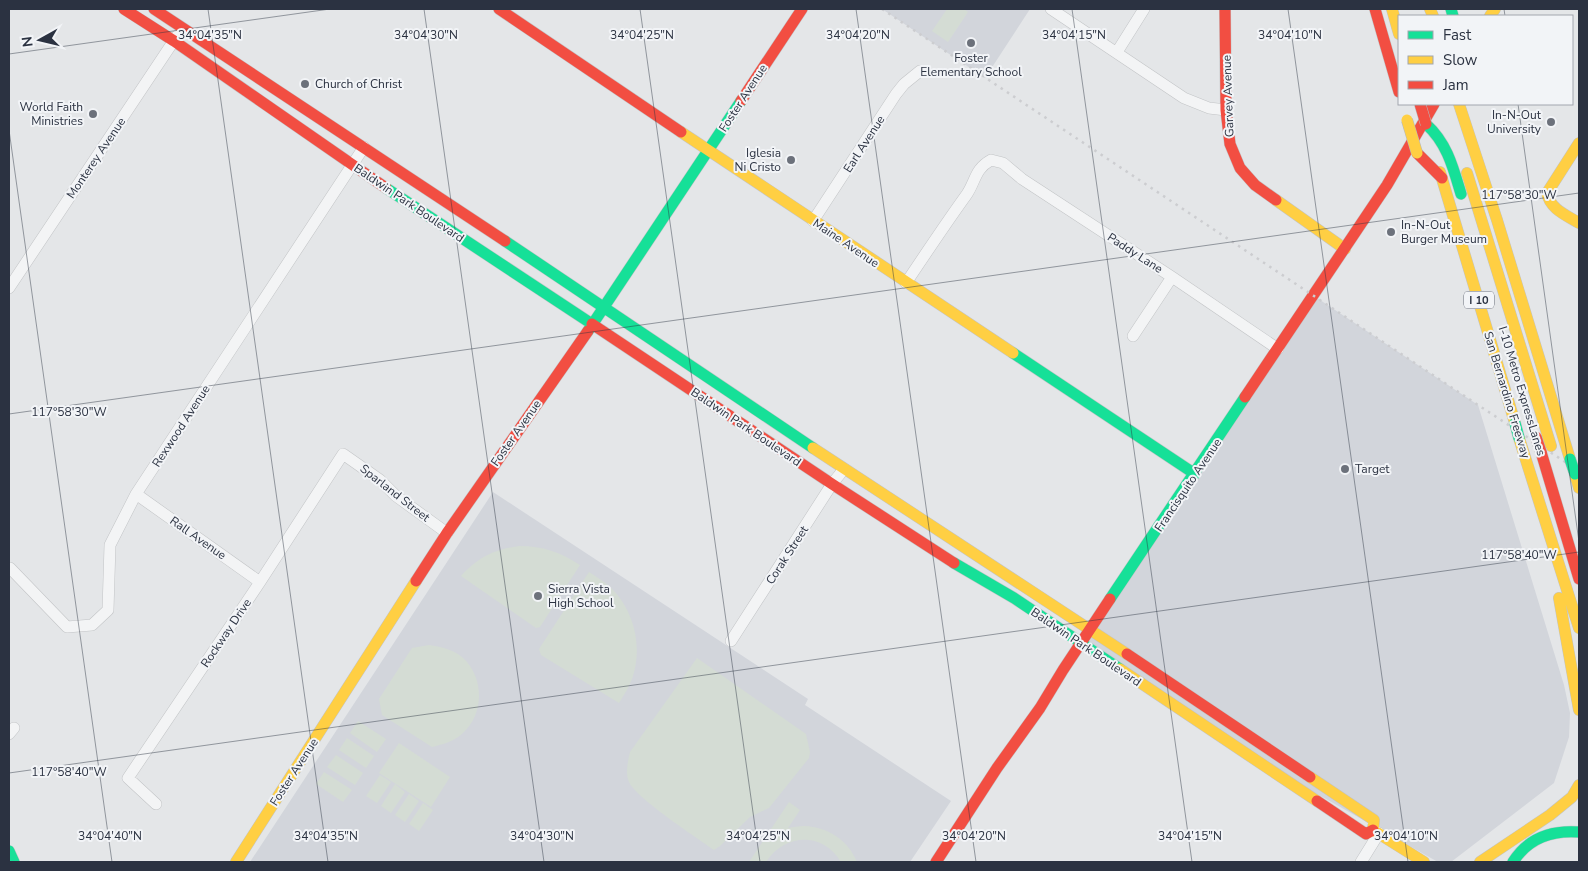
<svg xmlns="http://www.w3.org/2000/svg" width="1588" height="871" font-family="'Nunito Sans',sans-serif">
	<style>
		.built { fill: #d2d5db }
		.green { fill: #d4dcd4 }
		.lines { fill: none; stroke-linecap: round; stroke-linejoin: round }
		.street-casing { stroke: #c2c4c6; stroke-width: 12 }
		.fast-casing { stroke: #c2c4c6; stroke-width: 12 }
		.slow-casing { stroke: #c2c4c6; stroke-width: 12 }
		.jam-casing { stroke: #c2c4c6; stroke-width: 12 }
		.street { stroke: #f3f4f5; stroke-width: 11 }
		.fast { stroke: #16e098; stroke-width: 11 }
		.slow { stroke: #ffcf43; stroke-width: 11 }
		.jam { stroke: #f24e42; stroke-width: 11 }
		.rail { stroke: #cccdd0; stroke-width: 2.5; stroke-dasharray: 2.5 5; stroke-linecap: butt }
		.fast-bridge-casing { stroke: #b6b9bd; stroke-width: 12; stroke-linecap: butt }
		.slow-bridge-casing { stroke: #b6b9bd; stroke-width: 12; stroke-linecap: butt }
		.jam-bridge-casing { stroke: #b6b9bd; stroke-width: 12; stroke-linecap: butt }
		.fast-bridge { stroke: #16e098; stroke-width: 11 }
		.slow-bridge { stroke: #ffcf43; stroke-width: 11 }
		.jam-bridge { stroke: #f24e42; stroke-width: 11 }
		.ticks { fill: none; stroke: #2b3241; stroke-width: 1; stroke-opacity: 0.45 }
		.poi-dot { fill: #6c717b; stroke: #f2f4f7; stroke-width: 2 }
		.labels { text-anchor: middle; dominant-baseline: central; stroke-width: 4; stroke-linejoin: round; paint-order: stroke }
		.shield { fill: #f2f4f7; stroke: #676c78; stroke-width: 1 }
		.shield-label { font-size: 11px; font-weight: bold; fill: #2b3241 }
		.poi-label { font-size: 12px; fill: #2b3241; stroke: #f2f4f7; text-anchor: start }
		.street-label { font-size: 12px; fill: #2b3241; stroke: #f2f4f7 }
		.ticks-label { font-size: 12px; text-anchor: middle; fill: #2b3241; stroke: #f2f4f7; stroke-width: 4; stroke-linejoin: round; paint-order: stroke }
	</style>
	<rect width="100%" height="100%" fill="#e4e6e8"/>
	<path class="built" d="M882,9H1030L985,78Z
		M1314,296L1478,405L1564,685L1570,713L1569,737L1554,783L1451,862H1438L1244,753L1082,643Z
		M493,492L808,699L805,705L951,801L910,862H250Z"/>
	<path class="green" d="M947,9H964L968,12L948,42L932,31Z
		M519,546C543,546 560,552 580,565L540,627L536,628L461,576C479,557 493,550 519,546Z
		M589,572C595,576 602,580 608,585C633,607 643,644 633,676C630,686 624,695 619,703L541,655L539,649Z
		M429,645C441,647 452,649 462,657C484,676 485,713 463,733C454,742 443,744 432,747L382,715L379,699L412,648Z
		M697,658L806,734L810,752L809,758L769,808L750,817L720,846L714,850C696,837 637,799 629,782C625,773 628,761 630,752Z
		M358,721L386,739L377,752L350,733Z
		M347,738L374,756L366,768L339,750Z
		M399,743L450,777L431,807L379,773Z
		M336,755L363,773L355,785L327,767Z
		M324,772L352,790L343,802L316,784Z
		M380,775L391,782L377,803L366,796Z
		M395,784L405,792L391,813L381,806Z
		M409,794L419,801L405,822L395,815Z
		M789,802L800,810L788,828C794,827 799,826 804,826C828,827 848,840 857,862H841C823,832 785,833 766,862H749Z
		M423,803L433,810L419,831L409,824Z"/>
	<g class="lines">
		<defs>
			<path id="street" d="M1051,9L1184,98L1209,108L1226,110
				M1117,52L1144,9
				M813,221L896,94L904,84L920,71
				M906,283C926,253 946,223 967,194C976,180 975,169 991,160L1003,163L1022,179L1172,277L1278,349
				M9,288L177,36
				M1133,336L1172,277
				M136,494L260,582
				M10,568L67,627L92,625L108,610L110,545L136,494L364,147
				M731,641L832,484L844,469
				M9,734L14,728
				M156,804L128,778L260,582L343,454L380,480L396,496L447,533
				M1361,862L1379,833"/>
			<path id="fast" d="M1451,9L1453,16
				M1426,124C1447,143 1453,167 1461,194
				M386,188L592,324
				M505,241L813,448
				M588,331L741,101
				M1013,353L1195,474
				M954,563L1014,598L1120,669
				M1110,599L1245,397
				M9,851L14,862
				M1513,862C1528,838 1551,830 1579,832"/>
			<path id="slow" d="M1392,9L1399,34
				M1430,9L1433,16
				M1490,16L1495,9
				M1459,104L1497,220L1570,459
				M681,132L1013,353
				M1579,143L1547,193C1550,209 1566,215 1579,223
				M1440,172L1515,423
				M1467,173L1551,446
				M1276,200L1345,249
				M1519,438L1579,628
				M813,448L1127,654
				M1575,474L1579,488
				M1559,598L1579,710
				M1120,669L1317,801
				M1310,777L1374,820L1373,830
				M1373,830L1424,862
				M236,862L416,581
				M1480,862L1550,815L1572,797L1579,785"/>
			<path id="jam" d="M124,9L174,41L386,188
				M154,9L505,241
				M499,9L681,132
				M1225,9L1226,110L1230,144L1240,168L1255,185L1276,200
				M1375,9L1399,92
				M741,101L802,9
				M1417,153L1442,178
				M592,324L832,484L954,563
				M1245,397L1387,185L1434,104
				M1541,452L1579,579
				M416,581L447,533L588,331
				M1127,654L1310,777
				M1317,801L1366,834L1373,830
				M936,862L997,768L1040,708L1063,670L1110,599"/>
		</defs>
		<use href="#street" class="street-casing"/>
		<use href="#fast" class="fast-casing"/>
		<use href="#slow" class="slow-casing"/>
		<use href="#jam" class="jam-casing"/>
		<use href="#street" class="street"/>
		<use href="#fast" class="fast"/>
		<use href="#slow" class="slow"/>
		<use href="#jam" class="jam"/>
		<path class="rail" d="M882,9L1478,405L1579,471"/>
		<defs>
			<path id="fast-bridge" d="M1515,423L1519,438
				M1570,459L1575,474"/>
			<path id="slow-bridge" d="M1407,120L1417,153"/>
			<path id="jam-bridge" d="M1420,104L1426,124
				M1536,437L1541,452"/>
		</defs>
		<use href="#fast-bridge" class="fast-bridge-casing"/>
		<use href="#slow-bridge" class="slow-bridge-casing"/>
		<use href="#jam-bridge" class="jam-bridge-casing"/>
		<use href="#fast-bridge" class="fast-bridge"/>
		<use href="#slow-bridge" class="slow-bridge"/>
		<use href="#jam-bridge" class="jam-bridge"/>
	</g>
	<path class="ticks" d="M208,9L328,862M424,9L544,862M640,9L760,862M856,9L976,862M1072,9L1192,862M1288,9L1408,862M1504,9L1505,16M9,54L330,9M1518,104L1579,542M9,130L112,862M9,414L1579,193M9,773L1579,552"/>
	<g class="poi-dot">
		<circle cx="971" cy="43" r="5"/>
		<circle cx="305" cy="84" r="5"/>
		<circle cx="93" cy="114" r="5"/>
		<circle cx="1551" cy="122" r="5"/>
		<circle cx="791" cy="160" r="5"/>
		<circle cx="1391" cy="232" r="5"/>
		<circle cx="1345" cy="469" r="5"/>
		<circle cx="538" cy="596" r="5"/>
	</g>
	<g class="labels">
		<rect class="shield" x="1464" y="291.5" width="30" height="17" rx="4"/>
		<g class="shield-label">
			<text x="1479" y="300">I 10</text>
		</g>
		<g class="poi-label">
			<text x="971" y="58" text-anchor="middle">Foster<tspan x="971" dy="14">Elementary School</tspan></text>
			<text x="315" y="84">Church of Christ</text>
			<text x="83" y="107" text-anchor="end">World Faith<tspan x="83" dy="14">Ministries</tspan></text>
			<text x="1541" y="115" text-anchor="end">In-N-Out<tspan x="1541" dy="14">University</tspan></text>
			<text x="781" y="153" text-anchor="end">Iglesia<tspan x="781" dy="14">Ni Cristo</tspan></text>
			<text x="1401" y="225">In-N-Out<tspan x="1401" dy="14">Burger Museum</tspan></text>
			<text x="1355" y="469">Target</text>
			<text x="548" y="589">Sierra Vista<tspan x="548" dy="14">High School</tspan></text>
		</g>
		<g class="street-label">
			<text transform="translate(1228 96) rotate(-92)">Garvey Avenue</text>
			<text transform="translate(743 98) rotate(-57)">Foster Avenue</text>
			<text transform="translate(864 144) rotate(-57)">Earl Avenue</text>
			<text transform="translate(96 158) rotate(-56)">Monterey Avenue</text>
			<text transform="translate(409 203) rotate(34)">Baldwin Park Boulevard</text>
			<text transform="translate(846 243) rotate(34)">Maine Avenue</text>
			<text transform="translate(1135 253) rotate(33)">Paddy Lane</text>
			<text transform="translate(1522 391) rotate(73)">I-10 Metro ExpressLanes</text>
			<text transform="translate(1507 395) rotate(73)">San Bernardino Freeway</text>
			<text transform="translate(181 426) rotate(-57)">Rexwood Avenue</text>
			<text transform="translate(746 427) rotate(34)">Baldwin Park Boulevard</text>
			<text transform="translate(516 433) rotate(-55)">Foster Avenue</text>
			<text transform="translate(1188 485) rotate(-56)">Francisquito Avenue</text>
			<text transform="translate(395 493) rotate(38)">Sparland Street</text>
			<text transform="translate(198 538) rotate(35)">Rall Avenue</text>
			<text transform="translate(787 555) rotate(-57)">Corak Street</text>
			<text transform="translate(226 633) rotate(-56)">Rockway Drive</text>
			<text transform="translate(1086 647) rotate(34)">Baldwin Park Boulevard</text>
			<text transform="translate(294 772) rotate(-57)">Foster Avenue</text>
		</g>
	</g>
	<g class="ticks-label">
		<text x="210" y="39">34°04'35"N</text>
		<text x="426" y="39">34°04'30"N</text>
		<text x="642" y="39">34°04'25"N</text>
		<text x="858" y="39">34°04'20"N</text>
		<text x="1074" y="39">34°04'15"N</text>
		<text x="1290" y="39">34°04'10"N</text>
		<text x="1519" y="199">117°58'30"W</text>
		<text x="69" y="416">117°58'30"W</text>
		<text x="1519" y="559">117°58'40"W</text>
		<text x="69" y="776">117°58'40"W</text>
		<text x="110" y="840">34°04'40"N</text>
		<text x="326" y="840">34°04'35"N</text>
		<text x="542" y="840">34°04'30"N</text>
		<text x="758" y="840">34°04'25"N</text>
		<text x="974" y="840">34°04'20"N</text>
		<text x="1190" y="840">34°04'15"N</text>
		<text x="1406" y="840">34°04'10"N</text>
	</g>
	<rect width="1588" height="871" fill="none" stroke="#2b3241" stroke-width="20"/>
	<rect x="1398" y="15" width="175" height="90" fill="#f2f4f7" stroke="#a2a6ae"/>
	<rect x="1408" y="31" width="25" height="8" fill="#16e098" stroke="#a2a6ae"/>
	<text x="1443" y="40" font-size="15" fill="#2b3241">Fast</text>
	<rect x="1408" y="56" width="25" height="8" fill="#ffcf43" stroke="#a2a6ae"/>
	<text x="1443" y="65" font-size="15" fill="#2b3241">Slow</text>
	<rect x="1408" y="81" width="25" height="8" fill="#f24e42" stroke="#a2a6ae"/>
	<text x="1443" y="90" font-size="15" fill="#2b3241">Jam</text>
	<g transform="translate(40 40) rotate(262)" stroke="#f2f4f7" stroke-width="4" paint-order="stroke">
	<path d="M0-4L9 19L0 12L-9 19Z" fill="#2b3241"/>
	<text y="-8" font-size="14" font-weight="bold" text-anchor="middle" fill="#2b3241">N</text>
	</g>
</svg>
